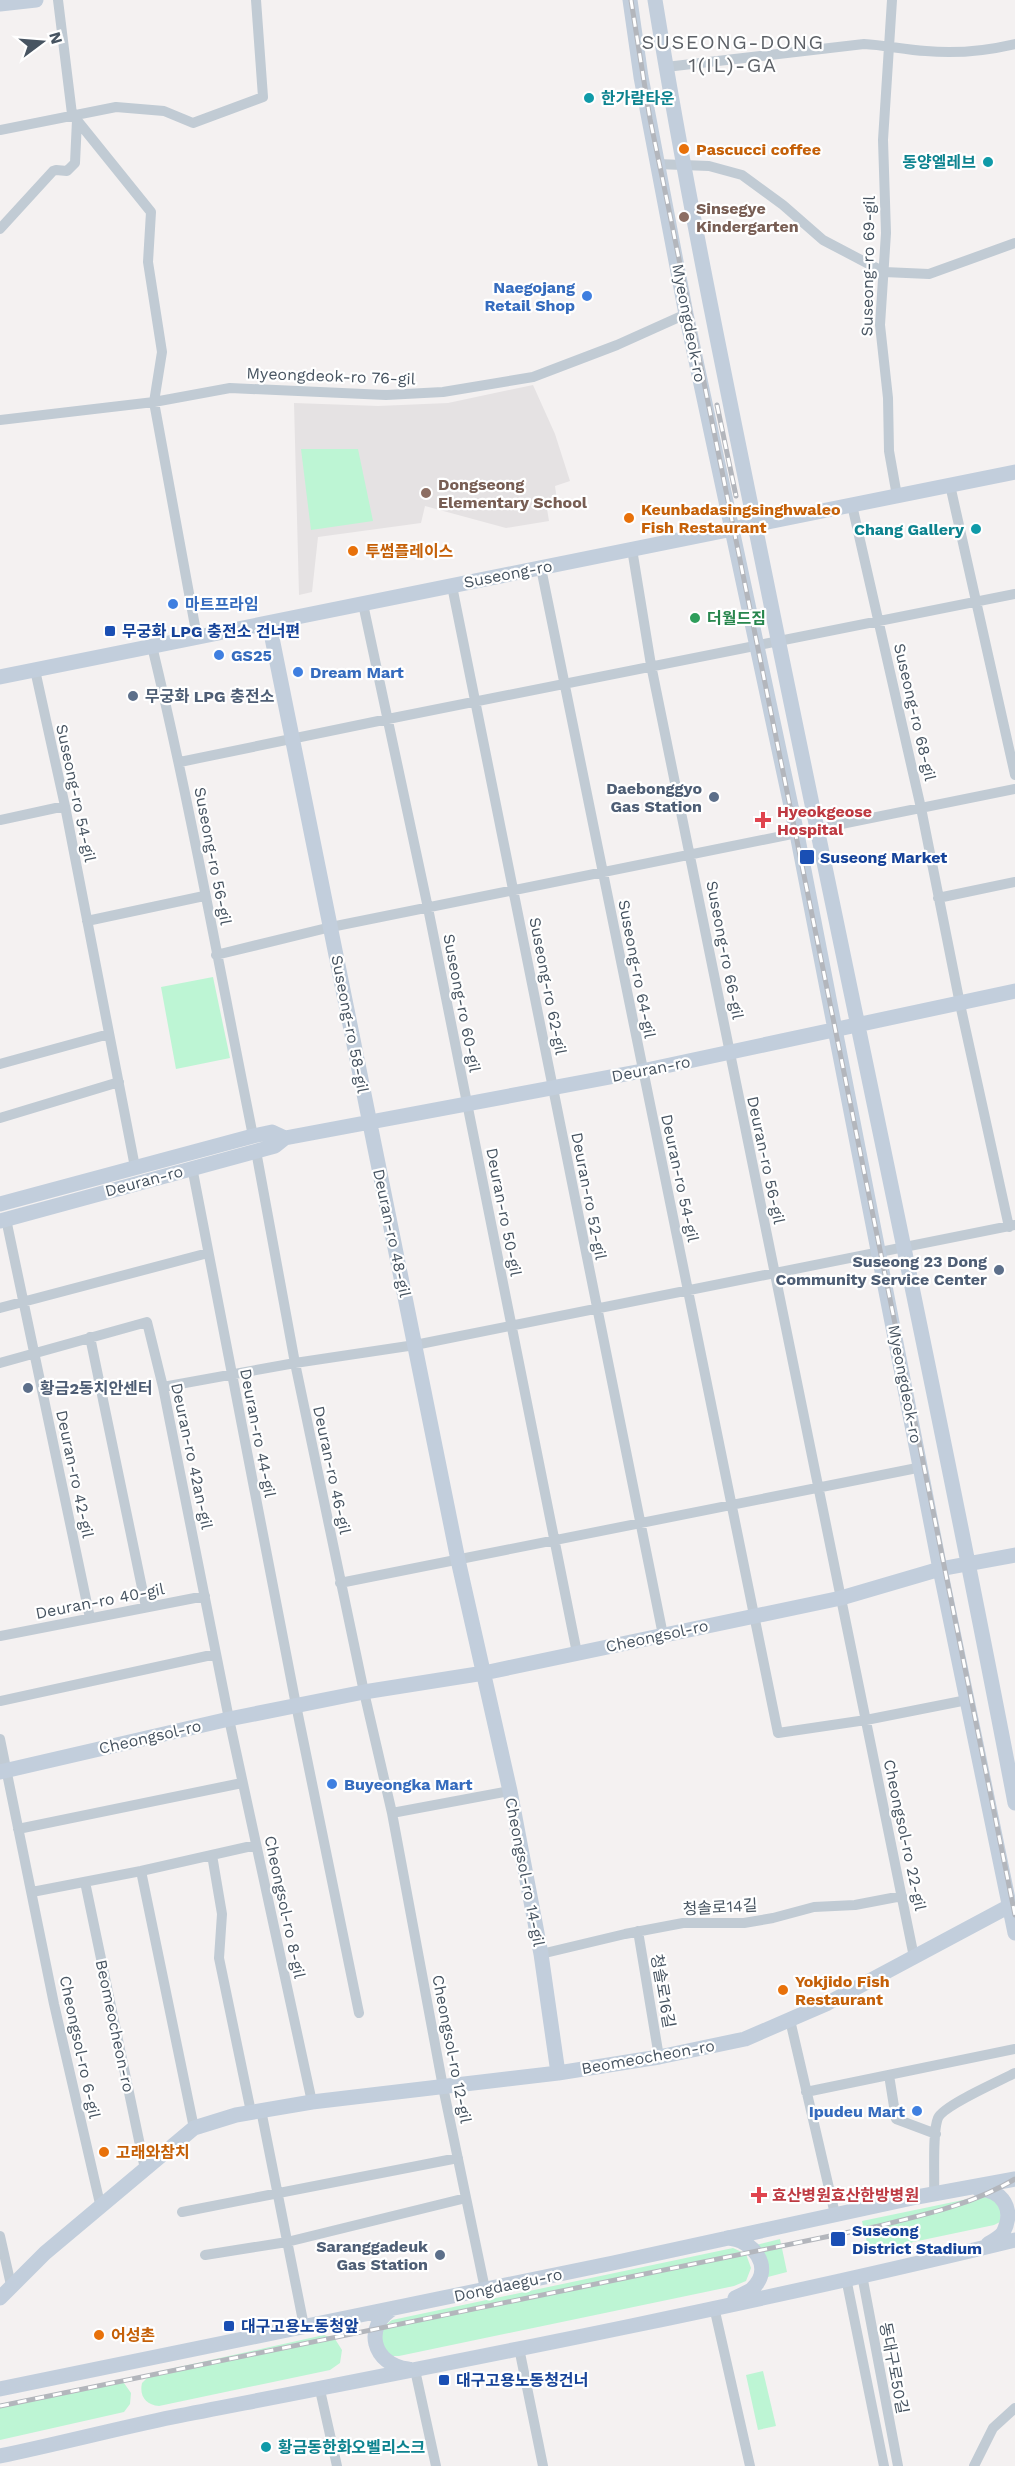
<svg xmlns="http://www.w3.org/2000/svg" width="1015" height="2466" font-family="'Work Sans','Noto Sans KR',sans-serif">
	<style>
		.education { fill: #e5e2e3 }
		.green { fill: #bdf5d4 }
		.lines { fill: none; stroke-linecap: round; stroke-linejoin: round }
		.street { stroke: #c1cbd4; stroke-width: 10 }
		.secondary { stroke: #c2cedc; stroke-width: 15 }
		.rail-casing { stroke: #b3b6bc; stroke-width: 5 }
		.rail { stroke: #fff; stroke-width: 3; stroke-dasharray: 9; stroke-linecap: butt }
		.culture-dot { fill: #0f9aa8; stroke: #fff; stroke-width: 2 }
		.food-dot { fill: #e8710a; stroke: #fff; stroke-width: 2 }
		.education-dot { fill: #8d6e63; stroke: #fff; stroke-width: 2 }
		.shop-dot { fill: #3f7fe0; stroke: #fff; stroke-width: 2 }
		.leisure-dot { fill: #2e9e5b; stroke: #fff; stroke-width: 2 }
		.transit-dot { fill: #1a4fb4; stroke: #fff; stroke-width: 2 }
		.service-dot { fill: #5c6f8a; stroke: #fff; stroke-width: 2 }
		.health-dot { fill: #e0444e; stroke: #fff; stroke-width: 2 }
		.labels { text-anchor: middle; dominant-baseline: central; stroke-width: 4.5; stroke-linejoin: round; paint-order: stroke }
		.culture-label { font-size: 16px; font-weight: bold; fill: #0d838f; stroke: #fff; text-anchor: start }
		.food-label { font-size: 16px; font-weight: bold; fill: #c56008; stroke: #fff; text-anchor: start }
		.education-label { font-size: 16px; font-weight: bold; fill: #785e54; stroke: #fff; text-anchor: start }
		.street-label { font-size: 16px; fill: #475461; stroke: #fff }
		.shop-label { font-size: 16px; font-weight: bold; fill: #366cbe; stroke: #fff; text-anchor: start }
		.leisure-label { font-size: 16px; font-weight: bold; fill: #27864d; stroke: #fff; text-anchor: start }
		.transit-label { font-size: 16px; font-weight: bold; fill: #164399; stroke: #fff; text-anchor: start }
		.service-label { font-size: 16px; font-weight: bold; fill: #4e5e75; stroke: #fff; text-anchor: end }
		.health-label { font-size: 16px; font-weight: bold; fill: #be3a42; stroke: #fff; text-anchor: start }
		.quarter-label { font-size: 20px; letter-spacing: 1.5px; fill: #5d6167; stroke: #fff }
	</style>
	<rect width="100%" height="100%" fill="#f4f1f1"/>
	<path class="education" d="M533,385L555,434L570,481L555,486L557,500L546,503L549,521L506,528L425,506L421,523L318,537L312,592L299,595L294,403L378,406L448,403Z"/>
	<path class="green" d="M301,449H358L373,521L311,530Z
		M213,977L230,1058L176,1069L161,987Z
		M987,2195L1002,2201L1000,2222L994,2225L913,2242L897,2250L870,2256L862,2221Z
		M780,2239L787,2272L764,2278L756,2245Z
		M733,2248L746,2254L751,2268L746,2281L734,2286L399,2356H392L382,2348V2328L392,2320Z
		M324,2335L335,2339L342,2350L340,2363L330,2370L159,2406C146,2405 139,2396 142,2383L152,2373Z
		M763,2371L776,2426L758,2430L746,2375Z
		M113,2381L124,2383L131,2393L130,2404L124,2412L0,2440V2404Z"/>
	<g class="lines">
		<path class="street" d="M58,0L72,114L151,212L148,262L162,352L154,402L197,637
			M892,0L883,140L886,233L880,325L888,398L889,451L897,496
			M666,67L864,44C885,45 905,50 926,51C956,54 985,51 1015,44
			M0,130L116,107L164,111L193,123L263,97L256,0
			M657,164L709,166L742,175L783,205L823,240L884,272L929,274L1015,243
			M0,229L53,171L56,170L67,171L75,163L77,120
			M0,420L154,402L230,388L386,395L443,392L533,377L617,345L686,314
			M950,485L1015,775
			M852,505L921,808L960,1004L1009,1227
			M632,549L651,665L914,1957
			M541,568L778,1733L866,1720L967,1700
			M452,586L663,1635
			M363,604L428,908L577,1653
			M152,646C191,808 220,972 253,1136
			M35,670L65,806L135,1167
			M180,762L388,719L1015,594
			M0,820L65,806
			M938,898L1015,882
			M87,921L204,896
			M216,955L331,927L1015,789
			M0,1064L109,1034
			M0,1118L119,1082
			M256,1151L295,1363L364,1692L392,1813L443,2087L485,2289
			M192,1167L296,1705L359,2013
			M6,1219L90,1618
			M0,1308L208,1253
			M90,1337L146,1607
			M0,1363L147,1322L163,1387L229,1719L312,2102
			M163,1387L295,1363L415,1345L1015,1225
			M340,1583L922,1467
			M0,1636L205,1596
			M0,1701L216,1654
			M0,1739L54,2004L101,2208
			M392,1813L510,1791
			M18,1829L242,1783
			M212,1855L222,1914L219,1958L251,2112
			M141,1871L194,2128
			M85,1882L145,2169
			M32,1892L141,1871L256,1845
			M638,1931L659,2057
			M541,1954L625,1934L683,1923H744L773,1918L814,1907L855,1905L902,1896
			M790,2020L835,2214
			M889,2075L896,2119L936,2134
			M806,2092L1015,2049
			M261,2110L304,2326
			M934,2193C935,2176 932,2132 938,2118C944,2105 1000,2081 1015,2073
			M182,2212L458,2158
			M0,2236L11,2285
			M205,2255L287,2242L466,2198
			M862,2275L898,2466
			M846,2278L884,2466
			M714,2307L750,2466
			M519,2348L543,2466
			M415,2370L436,2466
			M320,2390L337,2466
			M974,2466L993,2428L1015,2408"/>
		<path class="secondary" d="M630,0L641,77L686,314L797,834L940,1569L1015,1933
			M655,0C690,216 736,430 779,644C858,1030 941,1416 1015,1803
			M0,4L36,0
			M269,623L458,1560L510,1791L541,1954L558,2073
			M0,677L1015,472
			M0,1204L253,1136L272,1132L285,1138
			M0,1221L275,1146L285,1138L642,1071L1015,991
			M0,1772L229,1719L364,1692L484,1673L841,1598L940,1569L1015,1555
			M978,2189C1003,2190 1015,2209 1003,2233C999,2238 993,2241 988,2244
			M727,2238C753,2239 775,2268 752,2289C747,2293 740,2295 735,2298
			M0,2298L45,2253L194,2128L236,2115L312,2102L558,2073L659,2057L745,2039L828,2003L1015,1903
			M394,2308C362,2326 373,2365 408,2369
			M0,2389L613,2263L917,2197L1015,2179
			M0,2456C58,2444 115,2429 173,2417C454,2362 737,2308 1015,2240"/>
		<defs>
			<path id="rail" d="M631,0L650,119L669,210L1015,1915
				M717,405L736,496
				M0,2406L874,2227C923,2215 972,2205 1015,2179"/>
		</defs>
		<use href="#rail" class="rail-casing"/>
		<use href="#rail" class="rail"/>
	</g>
	<g class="culture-dot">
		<circle cx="589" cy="98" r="6"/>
		<circle cx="988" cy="162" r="6"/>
		<circle cx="976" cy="529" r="6"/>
		<circle cx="266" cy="2447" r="6"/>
	</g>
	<g class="food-dot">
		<circle cx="684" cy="149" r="6"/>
		<circle cx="629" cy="518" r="6"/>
		<circle cx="353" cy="551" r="6"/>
		<circle cx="783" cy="1990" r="6"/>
		<circle cx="104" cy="2152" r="6"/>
		<circle cx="99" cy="2335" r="6"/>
	</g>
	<g class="education-dot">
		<circle cx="684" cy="217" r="6"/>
		<circle cx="426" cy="493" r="6"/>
	</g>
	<g class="shop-dot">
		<circle cx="587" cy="296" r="6"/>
		<circle cx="173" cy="604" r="6"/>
		<circle cx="219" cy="655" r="6"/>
		<circle cx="298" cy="672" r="6"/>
		<circle cx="332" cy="1784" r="6"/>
		<circle cx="917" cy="2111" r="6"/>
	</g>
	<circle class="leisure-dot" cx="695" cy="618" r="6"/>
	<g class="transit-dot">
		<rect x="104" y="625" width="12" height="12" rx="3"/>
		<rect x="799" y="849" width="16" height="16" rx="3"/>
		<rect x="830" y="2231" width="16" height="16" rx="3"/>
		<rect x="223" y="2320" width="12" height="12" rx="3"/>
		<rect x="438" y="2374" width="12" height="12" rx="3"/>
	</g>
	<g class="service-dot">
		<circle cx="133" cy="696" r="6"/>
		<circle cx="714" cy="797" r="6"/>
		<circle cx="999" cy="1270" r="6"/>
		<circle cx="28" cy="1388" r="6"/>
		<circle cx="440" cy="2255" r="6"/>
	</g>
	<g class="health-dot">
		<path d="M760 811h6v6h6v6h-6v6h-6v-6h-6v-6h6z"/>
		<path d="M756 2186h6v6h6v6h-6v6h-6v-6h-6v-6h6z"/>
	</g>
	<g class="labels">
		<g class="culture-label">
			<text x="601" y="98">한가람타운</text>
			<text x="976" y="162" text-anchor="end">동양엘레브</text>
			<text x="964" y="529" text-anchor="end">Chang Gallery</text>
			<text x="278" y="2447">황금동한화오벨리스크</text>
		</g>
		<g class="food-label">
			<text x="696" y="149">Pascucci coffee</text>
			<text x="641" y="509">Keunbadasingsinghwaleo<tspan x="641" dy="18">Fish Restaurant</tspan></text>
			<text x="365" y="551">투썸플레이스</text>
			<text x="795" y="1981">Yokjido Fish<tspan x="795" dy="18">Restaurant</tspan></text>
			<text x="116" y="2152">고래와참치</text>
			<text x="111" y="2335">어성촌</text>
		</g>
		<g class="education-label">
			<text x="696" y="208">Sinsegye<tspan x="696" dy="18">Kindergarten</tspan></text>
			<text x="438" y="484">Dongseong<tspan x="438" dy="18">Elementary School</tspan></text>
		</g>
		<g class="street-label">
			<text transform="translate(868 266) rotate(-89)">Suseong-ro 69-gil</text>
			<text transform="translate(689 323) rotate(79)">Myeongdeok-ro</text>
			<text transform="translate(331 376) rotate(2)">Myeongdeok-ro 76-gil</text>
			<text transform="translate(508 574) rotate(-11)">Suseong-ro</text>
			<text transform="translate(915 712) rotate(77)">Suseong-ro 68-gil</text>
			<text transform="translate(76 793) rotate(78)">Suseong-ro 54-gil</text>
			<text transform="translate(213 856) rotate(79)">Suseong-ro 56-gil</text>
			<text transform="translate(725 950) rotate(79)">Suseong-ro 66-gil</text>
			<text transform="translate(637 969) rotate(79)">Suseong-ro 64-gil</text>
			<text transform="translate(548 986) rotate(79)">Suseong-ro 62-gil</text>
			<text transform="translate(462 1003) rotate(79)">Suseong-ro 60-gil</text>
			<text transform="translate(350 1024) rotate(79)">Suseong-ro 58-gil</text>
			<text transform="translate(651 1069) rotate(-11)">Deuran-ro</text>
			<text transform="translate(766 1160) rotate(78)">Deuran-ro 56-gil</text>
			<text transform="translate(680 1178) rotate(78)">Deuran-ro 54-gil</text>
			<text transform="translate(144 1181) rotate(-15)">Deuran-ro</text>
			<text transform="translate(589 1196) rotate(79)">Deuran-ro 52-gil</text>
			<text transform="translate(504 1212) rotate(79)">Deuran-ro 50-gil</text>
			<text transform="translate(392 1233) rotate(78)">Deuran-ro 48-gil</text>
			<text transform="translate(905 1384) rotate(79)">Myeongdeok-ro</text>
			<text transform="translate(258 1433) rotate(79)">Deuran-ro 44-gil</text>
			<text transform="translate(192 1456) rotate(78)">Deuran-ro 42an-gil</text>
			<text transform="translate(332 1470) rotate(78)">Deuran-ro 46-gil</text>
			<text transform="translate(75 1474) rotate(78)">Deuran-ro 42-gil</text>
			<text transform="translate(100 1601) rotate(-11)">Deuran-ro 40-gil</text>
			<text transform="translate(657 1636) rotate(-12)">Cheongsol-ro</text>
			<text transform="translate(150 1737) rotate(-13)">Cheongsol-ro</text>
			<text transform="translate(905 1835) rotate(78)">Cheongsol-ro 22-gil</text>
			<text transform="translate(525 1872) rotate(79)">Cheongsol-ro 14-gil</text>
			<text transform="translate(285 1907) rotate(78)">Cheongsol-ro 8-gil</text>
			<text transform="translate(720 1907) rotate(-3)">청솔로14길</text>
			<text transform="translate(663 1991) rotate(80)">청솔로16길</text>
			<text transform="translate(115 2026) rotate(78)">Beomeocheon-ro</text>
			<text transform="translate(80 2047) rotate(78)">Cheongsol-ro 6-gil</text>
			<text transform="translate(452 2049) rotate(79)">Cheongsol-ro 12-gil</text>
			<text transform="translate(648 2057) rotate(-10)">Beomeocheon-ro</text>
			<text transform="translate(508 2285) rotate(-12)">Dongdaegu-ro</text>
			<text transform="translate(894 2368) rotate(79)">동대구로50길</text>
		</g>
		<g class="shop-label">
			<text x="575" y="287" text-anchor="end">Naegojang<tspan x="575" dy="18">Retail Shop</tspan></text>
			<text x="185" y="604">마트프라임</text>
			<text x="231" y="655">GS25</text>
			<text x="310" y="672">Dream Mart</text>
			<text x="344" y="1784">Buyeongka Mart</text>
			<text x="905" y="2111" text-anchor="end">Ipudeu Mart</text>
		</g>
		<g class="leisure-label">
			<text x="707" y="618">더월드짐</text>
		</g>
		<g class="transit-label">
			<text x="122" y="631">무궁화 LPG 충전소 건너편</text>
			<text x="820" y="857">Suseong Market</text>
			<text x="852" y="2230">Suseong<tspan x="852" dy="18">District Stadium</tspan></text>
			<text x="241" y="2326">대구고용노동청앞</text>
			<text x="456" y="2380">대구고용노동청건너</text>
		</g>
		<g class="service-label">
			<text x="145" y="696" text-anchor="start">무궁화 LPG 충전소</text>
			<text x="702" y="788">Daebonggyo<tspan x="702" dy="18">Gas Station</tspan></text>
			<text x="987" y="1261">Suseong 23 Dong<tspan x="987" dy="18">Community Service Center</tspan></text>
			<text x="40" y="1388" text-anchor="start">황금2동치안센터</text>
			<text x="428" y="2246">Saranggadeuk<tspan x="428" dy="18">Gas Station</tspan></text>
		</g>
		<g class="health-label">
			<text x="777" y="811">Hyeokgeose<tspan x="777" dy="18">Hospital</tspan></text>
			<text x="772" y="2195">효산병원효산한방병원</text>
		</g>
		<g class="quarter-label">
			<text x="733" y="42">SUSEONG-DONG<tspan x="733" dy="23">1(IL)-GA</tspan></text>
		</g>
	</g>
	<g transform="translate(42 42) rotate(74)" stroke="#ffffff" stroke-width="4.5" paint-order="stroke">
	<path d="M0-4.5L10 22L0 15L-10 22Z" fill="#475461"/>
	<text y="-9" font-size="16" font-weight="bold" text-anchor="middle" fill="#475461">N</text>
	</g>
</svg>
